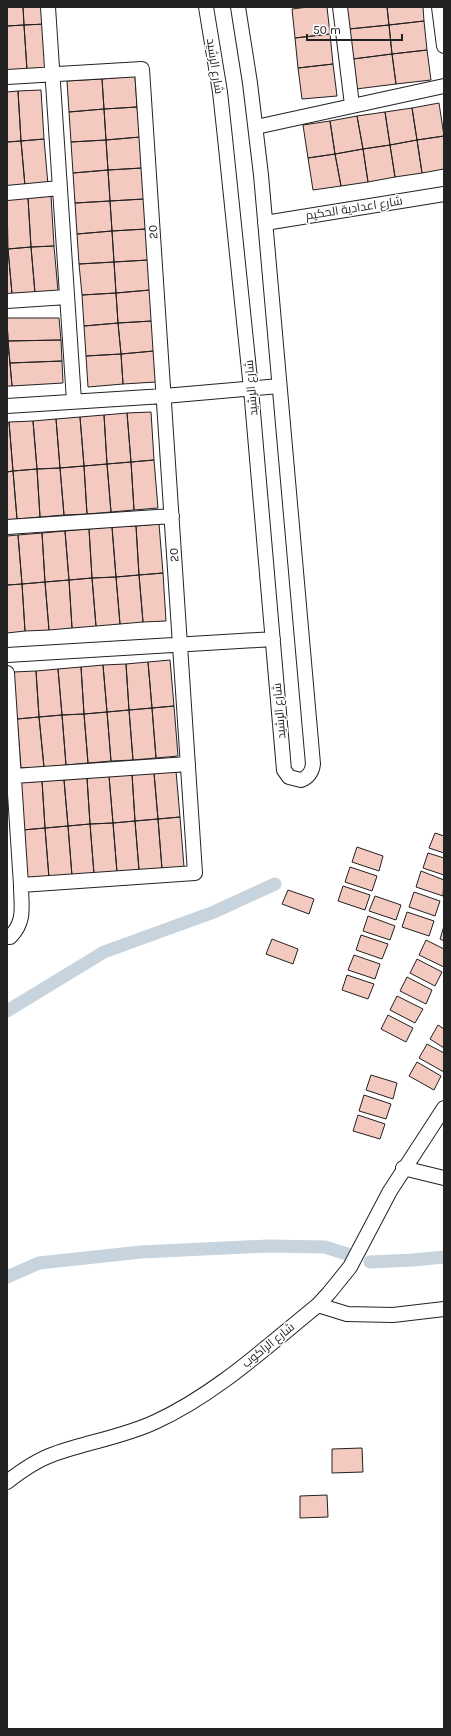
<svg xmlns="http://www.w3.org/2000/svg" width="451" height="1736" font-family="Karla,Cairo,sans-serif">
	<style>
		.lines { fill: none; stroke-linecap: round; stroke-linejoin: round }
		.canal { stroke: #c7d3dd; stroke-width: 13 }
		.building { fill: #f3c9c0; stroke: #222 }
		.minor-casing { stroke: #222; stroke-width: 16 }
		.minor { stroke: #fff; stroke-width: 14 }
		.labels { text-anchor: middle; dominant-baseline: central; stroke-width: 3; stroke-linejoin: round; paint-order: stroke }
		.street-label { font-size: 12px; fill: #222; stroke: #fff }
	</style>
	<rect width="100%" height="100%" fill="#fff"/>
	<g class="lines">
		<path class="canal" d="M7,1011L104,952L214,912L275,884
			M370,1262L413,1260L444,1257
			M7,1277L39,1263L141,1252L268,1246L325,1247L347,1254"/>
	</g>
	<path class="building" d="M7,7H23L24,25L7,26Z
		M23,7H45L46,24L24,25Z
		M308,7H327L330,34L295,38L292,9Z
		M347,7H387L389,25L349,29Z
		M387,7H423L424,21L389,25Z
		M424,21L427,50L392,54L389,25Z
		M46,24L50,69L27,70L24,25Z
		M24,25L27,70L7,72V26Z
		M389,25L392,54L353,59L349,29Z
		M330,34L333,64L298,68L295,38Z
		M427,50L431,80L396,84L392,54Z
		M392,54L396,84L356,89L353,59Z
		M333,64L337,96L302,99L298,68Z
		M135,76L137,107L104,109L102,79Z
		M102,79L104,109L69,112L67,81Z
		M41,90L44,139L21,141L18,91Z
		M18,91L21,141L7,142V92Z
		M439,103L444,136L417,140L412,108Z
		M137,107L140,137L106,140L104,109Z
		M412,108L417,140L390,145L385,112Z
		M104,109L106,140L71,142L69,112Z
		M385,112L390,145L363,149L357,116Z
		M357,116L363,149L335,154L330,121Z
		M330,121L335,154L308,158L303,125Z
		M444,136V169L422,173L417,140Z
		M140,137L142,168L108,170L106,140Z
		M44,139L48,185L25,186L21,141Z
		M106,140L108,170L73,173L71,142Z
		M417,140L422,173L395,177L390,145Z
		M21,141L25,186L7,188V142Z
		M390,145L395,177L368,182L363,149Z
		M363,149L368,182L341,186L335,154Z
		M335,154L341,186L313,190L308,158Z
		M142,168L144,199L110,201L108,170Z
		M108,170L110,201L75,203L73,173Z
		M51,196L54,246L31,247L28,198Z
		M28,198L31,247L8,249L7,199Z
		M144,199L146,229L112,231L110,201Z
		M110,201L112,231L77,234L75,203Z
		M146,229L148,260L114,262L112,231Z
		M112,231L114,262L79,264L77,234Z
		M54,246L58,291L35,293L31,247Z
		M31,247L35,293L12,294L8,249Z
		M7,249H8L12,294L7,295Z
		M148,260L150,290L116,293L114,262Z
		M114,262L116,293L82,295L79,264Z
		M150,290L152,321L118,323L116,293Z
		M116,293L118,323L84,326L82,295Z
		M7,318H59L61,340L8,341Z
		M152,321L154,351L121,354L118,323Z
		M118,323L121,354L86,356L84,326Z
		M7,324L9,353L7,354Z
		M61,340L62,361L10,363L8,341Z
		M154,351L156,382L123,384L121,354Z
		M9,353L12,386H7V354Z
		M121,354L123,384L88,387L86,356Z
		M62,361L63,383L12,386L10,363Z
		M151,412L154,460L131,462L127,413Z
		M127,413L131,462L107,464L104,415Z
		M104,415L107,464L84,466L80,417Z
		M80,417L84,466L60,468L56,419Z
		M56,419L60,468L37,469L33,421Z
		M33,421L37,469L13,471L9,422Z
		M9,422L13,471L7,472V423Z
		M154,460L158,508L134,510L131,462Z
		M131,462L134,510L111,512L107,464Z
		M107,464L111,512L87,514L84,466Z
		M84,466L87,514L64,515L60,468Z
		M60,468L64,515L40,517L37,469Z
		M37,469L40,517L17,519L13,471Z
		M13,471L17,519L7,520V472Z
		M159,524L163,573L139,575L136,526Z
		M136,526L139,575L116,577L112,527Z
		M112,527L116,577L92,578L89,529Z
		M89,529L92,578L69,580L65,531Z
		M65,531L69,580L45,582L42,533Z
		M42,533L45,582L22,584L18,535Z
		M18,535L22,584L7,585V536Z
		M163,573L166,621L143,622L139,575Z
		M139,575L143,622L120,624L116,577Z
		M116,577L120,624L96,626L92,578Z
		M92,578L96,626L72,628L69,580Z
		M69,580L72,628L49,630L45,582Z
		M45,582L49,630L25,631L22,584Z
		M22,584L25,631L7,633V585Z
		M170,660L174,706L152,708L148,662Z
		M148,662L152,708L129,710L126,664Z
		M126,664L129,710L107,712L103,665Z
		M103,665L107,712L84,714L81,667Z
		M81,667L84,714L62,715L58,669Z
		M58,669L62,715L39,717L36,671Z
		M36,671L39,717L17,719L13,672Z
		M174,706L178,756L156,758L152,708Z
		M152,708L156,758L133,760L129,710Z
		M129,710L133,760L111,761L107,712Z
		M107,712L111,761L88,763L84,714Z
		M84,714L88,763L66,765L62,715Z
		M62,715L66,765L44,767L39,717Z
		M39,717L44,767L21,768L17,719Z
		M176,771L180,817L158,819L154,773Z
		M154,773L158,819L135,821L132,774Z
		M132,774L135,821L113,823L109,776Z
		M109,776L113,823L90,824L87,778Z
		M87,778L90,824L68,826L64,780Z
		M64,780L68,826L45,828L42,781Z
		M42,781L45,828L23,830L19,783Z
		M180,817L184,867L162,869L158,819Z
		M158,819L162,869L139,870L135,821Z
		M135,821L139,870L117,872L113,823Z
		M113,823L117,872L94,874L90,824Z
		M90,824L94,874L72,876L68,826Z
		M68,826L72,876L49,878L45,828Z
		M45,828L49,878L27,879L23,830Z
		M435,833L444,836V853L429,848Z
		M357,847L383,856L379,871L352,862Z
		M428,853L444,858V875L423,868Z
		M350,867L377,876L372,891L345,882Z
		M421,871L444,880L443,896L416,887Z
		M343,886L370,895L365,910L338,901Z
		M288,890L314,899L309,914L282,904Z
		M414,892L440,901L435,916L409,907Z
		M375,896L401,905L396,920L369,911Z
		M407,912L434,921L429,936L402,927Z
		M368,916L395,926L390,940L363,931Z
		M444,926V941L440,939Z
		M361,935L388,944L382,959L356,950Z
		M272,939L298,949L293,964L266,954Z
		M426,940L444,949V967L419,955Z
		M354,955L380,964L375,979L348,970Z
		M417,959L442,972L435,986L410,973Z
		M347,975L374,984L368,999L342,990Z
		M407,977L432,990L426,1004L400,991Z
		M397,996L423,1009L415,1023L390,1010Z
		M388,1015L413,1028L406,1042L381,1029Z
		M438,1025L444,1029V1048L430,1039Z
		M427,1044L444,1053V1072L419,1058Z
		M417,1062L441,1076L434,1090L409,1076Z
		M371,1075L397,1083L393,1099L366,1090Z
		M364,1095L391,1104L386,1119L359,1111Z
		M358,1115L385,1124L380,1139L353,1131Z
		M362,1448L363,1472L332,1473V1449Z
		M327,1495L328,1517L300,1518V1496Z"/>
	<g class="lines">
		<defs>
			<path id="minor" d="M48,7L74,401
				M206,7L220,92L225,138L251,389L284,770L289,777L301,780C309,777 312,772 313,764L261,175L250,83L238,7
				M340,7L352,105
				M439,7L444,46
				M7,77L142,69L195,873L21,885
				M256,127L444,86
				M7,193L60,188
				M265,223L444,194
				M7,301L67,297
				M7,406L164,396L279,386
				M7,527L172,516
				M7,655L273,639
				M7,673L21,885C21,906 26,921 10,937H7
				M14,776L188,764
				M403,1168L444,1178
				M318,1305L347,1314L393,1315L444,1309
				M7,1482C21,1471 37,1460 54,1454C87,1442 123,1437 155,1422C216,1394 266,1347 318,1305L329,1293L350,1267L390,1191L444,1108"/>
		</defs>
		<use href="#minor" class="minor-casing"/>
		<use href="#minor" class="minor"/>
	</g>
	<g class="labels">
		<g class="street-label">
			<text transform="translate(215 66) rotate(81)">شارع الرشيد</text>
			<text transform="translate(354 208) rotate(-9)">شارع اعدادية الحكيم</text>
			<text transform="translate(153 232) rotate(-94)">20</text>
			<text transform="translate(251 388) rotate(-95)">شارع الرشيد</text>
			<text transform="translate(174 555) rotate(-94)">20</text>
			<text transform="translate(279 711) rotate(-95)">شارع الرشيد</text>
			<text transform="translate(268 1345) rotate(-39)">شارع الراكوب</text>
		</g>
	</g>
	<rect width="451" height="1736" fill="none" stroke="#222222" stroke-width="16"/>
	<path d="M307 34v6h95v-6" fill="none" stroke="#222222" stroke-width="2"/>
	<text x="313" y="34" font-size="12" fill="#222222" stroke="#ffffff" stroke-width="3" paint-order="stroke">50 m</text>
</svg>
